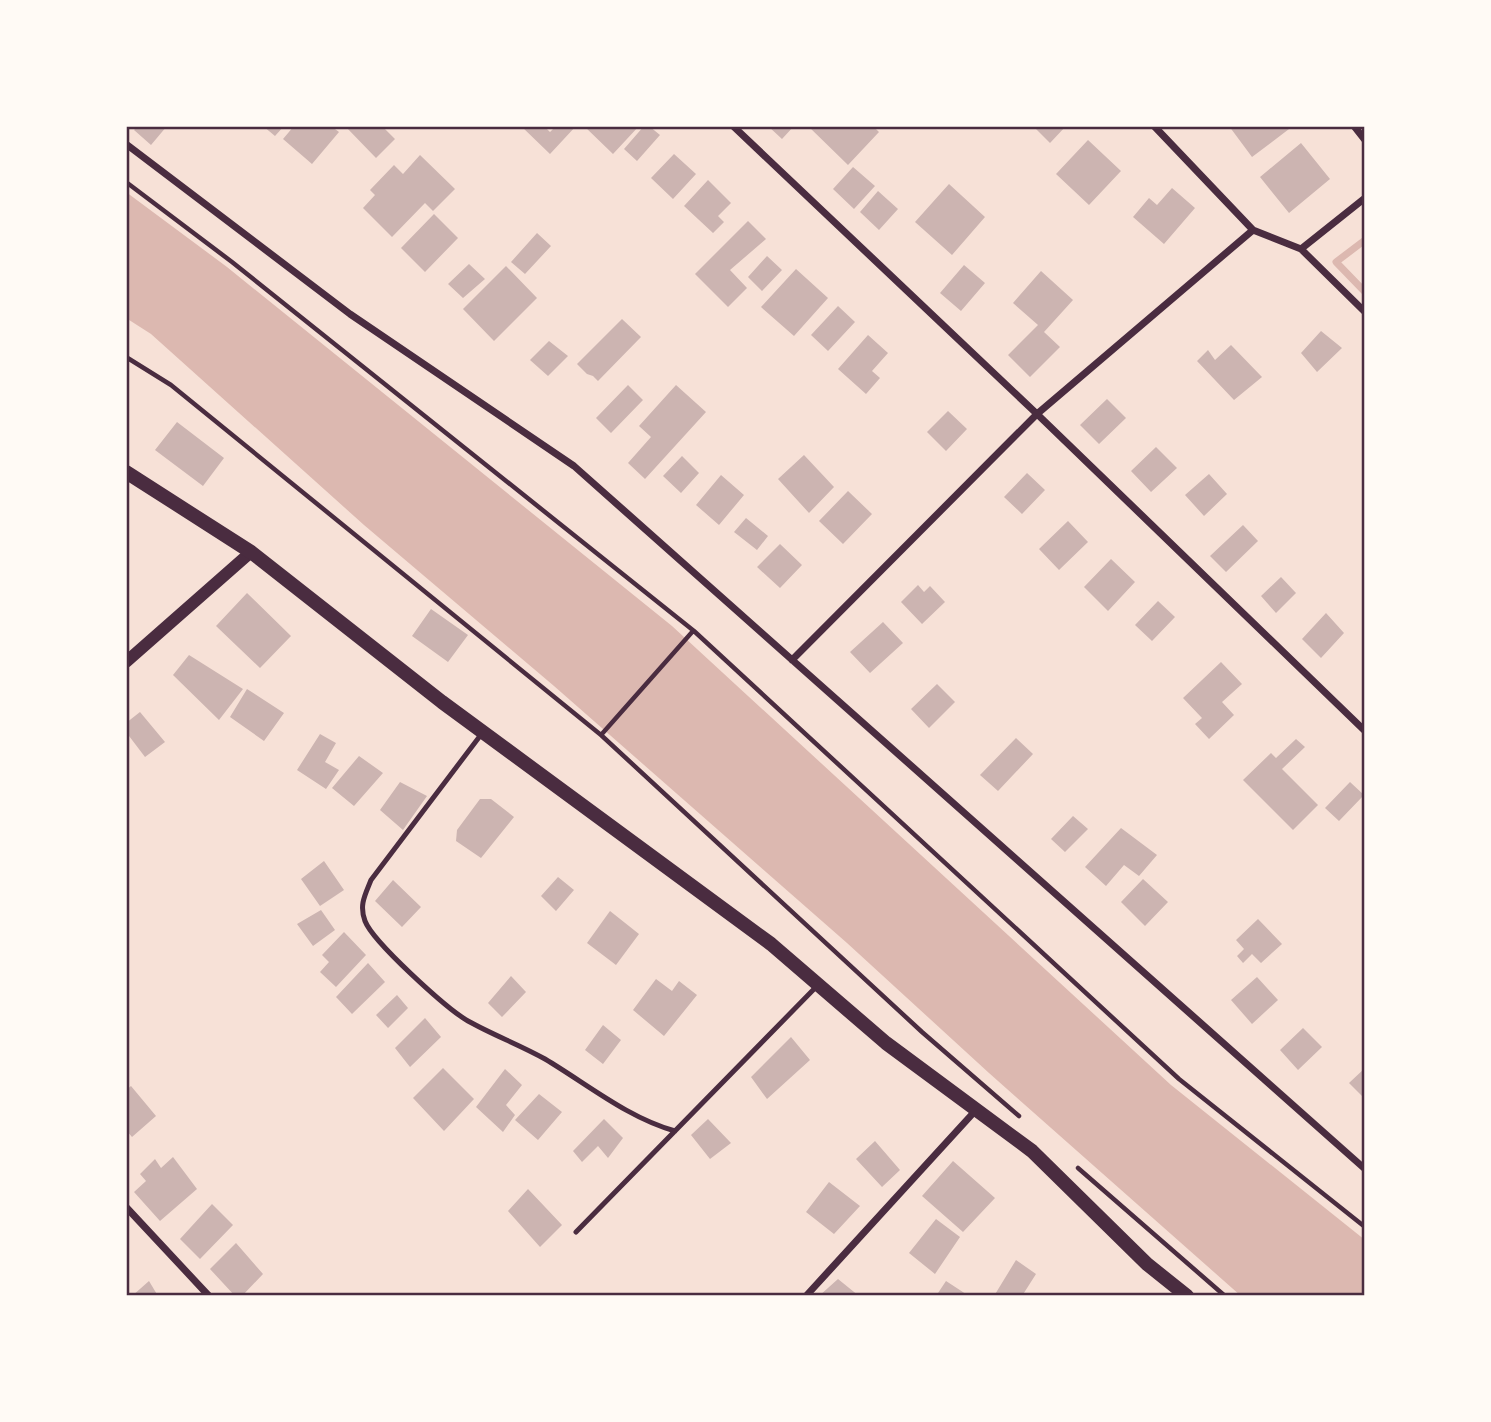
<svg xmlns="http://www.w3.org/2000/svg" width="1491" height="1422" font-family="'Open Sans',sans-serif">
	<style>
		.water { fill: #dcb8b0 }
		.lines { fill: none; stroke-linecap: round; stroke-linejoin: round }
		.stream { stroke: #dcb8b0; stroke-width: 7 }
		.building { fill: #ccb4b1 }
		.path { stroke: #4a2c40; stroke-width: 4.5 }
		.service { stroke: #4a2c40; stroke-width: 5 }
		.minor { stroke: #4a2c40; stroke-width: 7 }
		.tertiary { stroke: #4a2c40; stroke-width: 12 }
		.secondary { stroke: #4a2c40; stroke-width: 14 }
		.neatline { fill: none; stroke: #4a2c40; stroke-width: 2.5 }
	</style>
	<rect width="100%" height="100%" fill="#f7e1d7"/>
	<path class="water" d="M126,192L227,267L672,626L1171,1085L1365,1240V1296H1241L989,1073L847,943L554,686L364,525L151,334L126,318Z"/>
	<g class="lines">
		<path class="stream" d="M1365,240L1336,262L1365,292"/>
	</g>
	<path class="building" d="M138,126H167L151,145L134,130Z
		M263,126H284L275,136Z
		M294,126H331L339,132L312,164L283,139Z
		M345,126H382L395,139L376,158Z
		M521,126H544L550,132L556,126H576L550,154Z
		M584,126H639L613,154Z
		M644,126H649L660,135L637,161L624,149Z
		M768,126H794L782,139Z
		M808,126H873L879,132L848,165Z
		M1033,126H1066L1050,143Z
		M1229,126H1293L1252,157Z
		M1088,140L1121,171L1089,205L1056,174Z
		M1301,143L1330,179L1289,213L1260,177Z
		M674,154L696,174L673,199L651,178Z
		M420,155L455,189L433,211L425,203L392,237L363,208L375,195L370,190L394,165L403,174Z
		M853,167L875,186L854,209L833,189Z
		M708,180L731,203L718,216L724,222L713,233L684,206Z
		M949,184L985,217L952,255L915,222Z
		M1172,188L1195,208L1164,244L1133,217L1149,198L1157,205Z
		M878,191L898,209L879,230L860,212Z
		M434,214L458,238L425,272L401,248Z
		M748,221L766,239L730,270L747,288L728,307L695,274Z
		M537,233L551,246L525,274L511,262Z
		M767,256L782,270L762,291L748,277Z
		M469,264L485,279L463,298L448,284Z
		M964,265L985,283L961,311L940,293Z
		M506,266L537,298L494,341L463,309Z
		M796,269L828,298L794,336L761,307Z
		M1041,271L1073,300L1044,332L1060,347L1030,377L1008,355L1038,325L1013,303Z
		M838,306L855,322L828,351L811,335Z
		M622,319L641,337L598,381L593,376L587,374L577,364Z
		M1321,331L1342,348L1317,372L1301,353Z
		M868,335L888,353L872,371L880,378L866,394L838,369Z
		M549,341L568,356L548,376L530,360Z
		M1231,345L1262,377L1234,400L1197,361L1208,350L1215,360Z
		M628,385L643,400L611,433L596,418Z
		M676,385L706,412L645,479L628,463L651,437L639,426Z
		M1107,399L1126,418L1099,444L1080,425Z
		M948,411L967,429L946,451L927,432Z
		M177,422L224,458L203,486L155,450Z
		M1156,447L1177,468L1151,492L1131,471Z
		M804,455L834,487L809,513L778,479Z
		M682,456L699,473L681,493L663,476Z
		M1027,473L1045,490L1022,514L1004,497Z
		M1209,474L1227,494L1204,516L1185,495Z
		M721,475L744,495L719,525L696,505Z
		M848,491L872,514L843,544L819,521Z
		M746,518L768,536L757,550L734,532Z
		M1068,521L1088,542L1059,570L1039,549Z
		M1243,525L1258,541L1226,572L1210,556Z
		M780,544L802,565L780,588L757,567Z
		M1111,559L1135,582L1108,611L1084,587Z
		M1281,577L1296,593L1276,613L1261,596Z
		M918,585L924,592L930,586L945,602L922,624L901,602Z
		M247,593L291,636L260,668L216,626Z
		M1158,601L1175,617L1152,641L1135,625Z
		M431,609L468,635L448,662L412,636Z
		M1326,613L1344,633L1321,658L1302,639Z
		M883,622L903,643L870,673L850,652Z
		M189,655L243,689L219,720L173,675Z
		M1221,662L1242,684L1222,702L1234,715L1209,739L1195,724L1202,718L1183,698Z
		M937,684L955,702L929,728L911,709Z
		M247,689L284,713L264,741L230,717Z
		M140,712L165,742L145,757L126,732V723Z
		M320,734L336,743L325,762L339,770L326,789L297,770Z
		M1016,738L1033,754L998,791L980,775Z
		M1296,739L1305,747L1282,769L1318,805L1293,830L1243,780L1271,753L1276,758Z
		M359,756L383,773L354,806L332,788Z
		M400,782L427,796L403,830L380,810Z
		M1350,782L1364,795L1339,821L1325,808Z
		M480,799H491L514,817L481,858L456,841L457,830Z
		M1073,816L1088,829L1065,852L1051,839Z
		M1121,828L1157,855L1139,876L1124,865L1106,886L1085,867Z
		M324,861L344,890L320,906L301,879Z
		M558,877L574,890L556,911L541,896Z
		M1143,879L1168,902L1145,926L1121,902Z
		M393,880L421,907L402,927L375,901Z
		M321,910L335,930L313,946L297,924Z
		M610,911L639,934L616,965L587,943Z
		M1258,919L1282,944L1261,963L1252,954L1243,963L1237,956L1244,949L1236,940Z
		M344,932L366,955L336,987L320,972L329,962L322,955Z
		M368,963L385,982L352,1014L336,997Z
		M511,976L526,992L502,1017L488,1003Z
		M1257,977L1278,1000L1252,1024L1231,1000Z
		M656,979L672,991L679,981L697,995L664,1036L633,1010Z
		M397,995L408,1008L388,1028L376,1015Z
		M425,1018L441,1037L410,1067L395,1048Z
		M603,1025L621,1040L603,1064L585,1050Z
		M1303,1028L1322,1047L1298,1070L1280,1050Z
		M791,1037L810,1060L767,1099L751,1077Z
		M443,1068L474,1099L444,1131L413,1098Z
		M1365,1068V1099L1349,1083Z
		M505,1069L522,1085L506,1105L515,1115L503,1132L476,1107Z
		M131,1086L156,1116L132,1137L126,1130V1090Z
		M539,1094L562,1112L538,1140L515,1120Z
		M604,1119L623,1138L608,1158L598,1146L582,1162L573,1151Z
		M708,1119L731,1143L710,1159L691,1135Z
		M875,1141L900,1170L882,1187L856,1159Z
		M173,1157L197,1189L160,1221L134,1192L146,1181L140,1174L155,1159L161,1168Z
		M953,1161L995,1198L963,1232L922,1196Z
		M829,1182L860,1206L834,1234L806,1212Z
		M528,1189L562,1225L540,1247L508,1211Z
		M212,1204L233,1225L200,1259L180,1239Z
		M936,1219L960,1237L935,1274L909,1253Z
		M236,1243L263,1274L242,1296H235L210,1269Z
		M1016,1260L1036,1274L1022,1296H994Z
		M838,1279L859,1296H819Z
		M149,1281L158,1296H132Z
		M946,1281L969,1296H936Z"/>
	<g class="lines">
		<path class="path" d="M126,182L232,262L694,631L1179,1079L1365,1227
			M126,357L171,385L601,735L922,1032L1019,1116
			M601,735L693,631
			M1078,1168L1225,1296"/>
		<path class="service" d="M483,732L371,880C365,895 359,905 365,921C373,942 447,1009 468,1021C493,1035 520,1045 545,1059C587,1084 628,1118 675,1131
			M576,1232L816,987"/>
		<path class="minor" d="M733,126L1037,414L1365,731
			M1154,126L1253,230L1301,249L1365,312
			M1354,126L1365,140
			M126,144L350,314L574,466L1365,1169
			M1301,249L1365,198
			M792,660L1037,414L1253,230
			M126,1207L209,1296
			M806,1296L976,1110"/>
		<path class="tertiary" d="M126,662L251,552"/>
		<path class="secondary" d="M126,472L251,552L442,702L771,944L886,1043L1032,1151L1147,1264L1187,1296"/>
	</g>
	<rect width="1491" height="1422" fill="none" stroke="#fffaf5" stroke-width="256"/>
	<rect x="128" y="128" width="1235" height="1166" class="neatline"/>
</svg>
